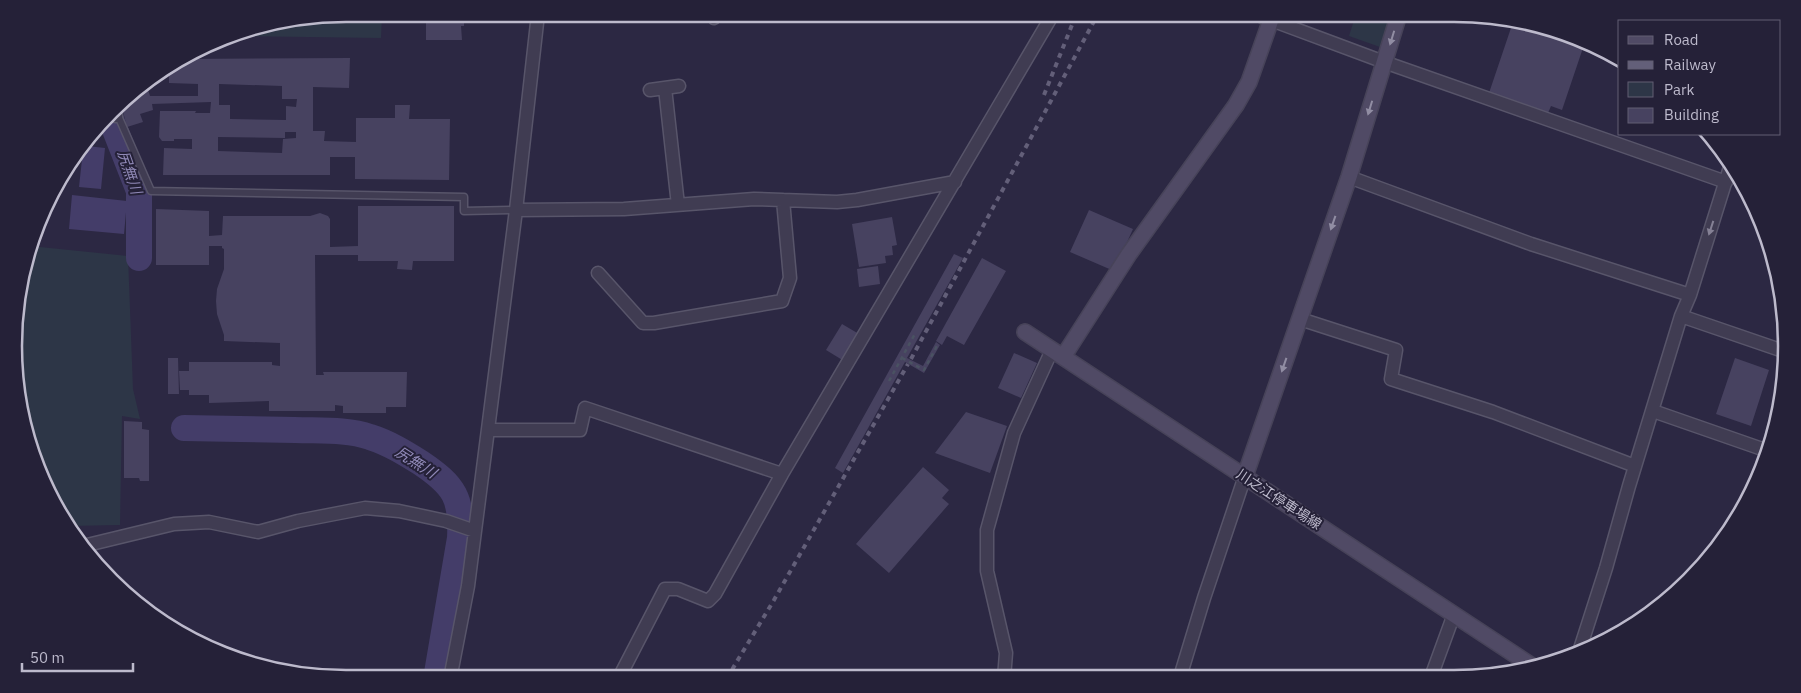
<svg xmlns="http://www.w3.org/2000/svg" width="1801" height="693" font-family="'IBM Plex Sans','Noto Sans JP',sans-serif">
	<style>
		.green { fill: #2d3647 }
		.water { fill: #443d69 }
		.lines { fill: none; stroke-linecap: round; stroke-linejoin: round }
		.river { stroke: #443d69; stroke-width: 26 }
		.building { fill: #474260; fill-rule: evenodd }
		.lane-casing { stroke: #58556a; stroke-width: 9 }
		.street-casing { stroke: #58556a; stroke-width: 15 }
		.secondary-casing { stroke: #474359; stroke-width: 18 }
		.path { stroke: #4a5262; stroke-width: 2.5; stroke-dasharray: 4 4; stroke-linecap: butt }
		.lane { stroke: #403c52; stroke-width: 6 }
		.street { stroke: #403c52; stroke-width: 12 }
		.secondary { stroke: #504a65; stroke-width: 15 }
		.rail { stroke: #635f79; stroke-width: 4; stroke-dasharray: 5 5; stroke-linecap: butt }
		.oneway { fill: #918da3 }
		.oneway2 { fill: #858195 }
		.labels { text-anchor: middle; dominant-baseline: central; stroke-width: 4; stroke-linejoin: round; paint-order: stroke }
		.street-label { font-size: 14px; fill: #bdbacc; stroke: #252138 }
		.water-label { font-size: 15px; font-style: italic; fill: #9089b7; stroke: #252138 }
		.rim { fill: none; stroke: #bdbacc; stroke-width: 2.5 }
	</style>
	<rect width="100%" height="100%" fill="#2c2843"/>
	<path class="green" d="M346,14H382L381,38L230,36L239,32Z
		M1356,14H1391L1380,47L1349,36Z
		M30,246L128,256L133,389L140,419L122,416L120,525L67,526L39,474L20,412L17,303Z"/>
	<path class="water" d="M87,146L105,148L101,189L79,187L83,150Z
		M72,195L127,201L124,234L69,229Z"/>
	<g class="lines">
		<path class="river" d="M110,117L139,191V258
			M184,428C221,429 258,429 295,430C320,431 347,429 370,437C389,443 405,453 421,463C455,486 462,498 460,538L436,679"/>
	</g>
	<path class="building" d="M426,14H464V26H461L462,40H426Z
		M1513,22L1541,25L1585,42L1562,110L1551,106L1548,113L1489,93Z
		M350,58L349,88L313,87V131H325L324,141L356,142V118H395V105H410L409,119H450L449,180L355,179V157H330V175H163L164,148L192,149V139H174V141H162L159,137L160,111H196L195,113H210L211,102L152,104L153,110L140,114L143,122L127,127L121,104L127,96L146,83L150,96H198V84L169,83V66L179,59ZM219,84L282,86V99H297L296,107L286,106V120L230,119V105H219ZM285,132H296V138L283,139L282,153L218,151V137L285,138Z
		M358,206H454V261H413L412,270L397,269L398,261H358V255H315L316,375H324L323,372H407L406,407H386V413H343V406L335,405V411H269V401L209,403V395H189V390H180L179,371H189V362H272V365L280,366V343L224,341V335L217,314L216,301L217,289L224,269V249L222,248V246H209V265H156V209L209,211V236L222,235L223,216H310L320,213L328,216L330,219V247L358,246Z
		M1089,210L1133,229L1114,271L1070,252Z
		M892,217L897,245L892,246L893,255L885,256L886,263L859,267L852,224Z
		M954,254L963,258L907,358L923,366L936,342L940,345L924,373L905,362L843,473L835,468Z
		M982,258L1006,271L964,345L947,336L942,345L936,341Z
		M878,266L880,284L859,287L857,269Z
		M842,324L859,334L844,361L826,350Z
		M1014,353L1037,363L1021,398L998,388Z
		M168,358H178L179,394H168Z
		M1735,358L1769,370L1751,426L1716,414Z
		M966,412L1007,426L990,473L935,453Z
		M124,421L142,422V429L149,430V481H140L139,478H124Z
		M923,467L949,490L942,498L949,504L889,573L856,544Z"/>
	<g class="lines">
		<defs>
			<path id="lane" d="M116,116L119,118L151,191L464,197V211L516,210"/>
			<path id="street" d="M713,14L714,18
				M1255,14L1384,62L1726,182
				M665,88L678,205
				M650,90L679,86
				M112,115L116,116
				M1349,177L1531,244L1690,295
				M516,210L624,209L754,199L837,202L857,200L955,182
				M598,273L643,323H654L782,301L790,278L783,200
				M1681,316L1786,352
				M1300,319L1396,350L1391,379L1493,412L1635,466
				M1653,411L1768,451
				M489,430H580L585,408L782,474
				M83,546L174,524L209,522L258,532L298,521L365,508L399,511L446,521L475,531
				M1579,652L1606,568L1629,486L1681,316L1690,295L1731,164
				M1180,677L1204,598L1245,476
				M1431,677L1454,614
				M1004,678L1006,653L987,571V530L1014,433L1052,350
				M450,679L468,586L475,531L516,210L538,14
				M622,679V672L665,589H678L708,601L715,594L782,474L1053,14"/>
			<path id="secondary" d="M1025,332L1532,666
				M1063,357L1129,254L1236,105L1249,82L1273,14
				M1245,476L1349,177L1399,14"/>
		</defs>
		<use href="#lane" class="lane-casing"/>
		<use href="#street" class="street-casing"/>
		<use href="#secondary" class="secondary-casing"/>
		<path class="path" d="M902,358L924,370L938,344
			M889,381L916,332"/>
		<use href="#lane" class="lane"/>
		<use href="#street" class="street"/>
		<use href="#secondary" class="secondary"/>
		<path class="rail" d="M1044,95L1072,25
			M911,359L1098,14
			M727,678L774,600L908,364"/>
	</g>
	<defs><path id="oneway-solid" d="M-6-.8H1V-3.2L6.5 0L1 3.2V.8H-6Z" transform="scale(1.25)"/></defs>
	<g class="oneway">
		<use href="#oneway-solid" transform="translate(1392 38) rotate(107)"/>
		<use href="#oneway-solid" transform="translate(1370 108) rotate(107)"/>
		<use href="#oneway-solid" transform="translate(1333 223) rotate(109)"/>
		<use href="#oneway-solid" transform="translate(1284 365) rotate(109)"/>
	</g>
	<use class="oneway2" href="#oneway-solid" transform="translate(1711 228) rotate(108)"/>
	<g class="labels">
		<g class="street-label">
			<text transform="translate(1279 499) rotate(33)">川之江停車場線</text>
		</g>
		<g class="water-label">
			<text transform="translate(130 172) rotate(71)">尻無川</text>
			<text transform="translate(416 462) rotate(32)">尻無川</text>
		</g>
	</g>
	<path d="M0 0H1801V693H0ZM346 22H1454A324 324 0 0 1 1778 346V346A324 324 0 0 1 1454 670H346A324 324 0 0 1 22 346V346A324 324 0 0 1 346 22Z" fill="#252138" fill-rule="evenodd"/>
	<path class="rim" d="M346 22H1454A324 324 0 0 1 1778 346V346A324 324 0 0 1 1454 670H346A324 324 0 0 1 22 346V346A324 324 0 0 1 346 22Z"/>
	<rect x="1618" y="20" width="162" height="115" fill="#252138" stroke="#625e73"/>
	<rect x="1628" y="36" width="25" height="8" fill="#504a65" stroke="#625e73"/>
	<text x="1664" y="45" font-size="15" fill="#bdbacc">Road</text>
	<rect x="1628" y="61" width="25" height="8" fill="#635f79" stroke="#625e73"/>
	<text x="1664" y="70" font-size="15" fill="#bdbacc">Railway</text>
	<rect x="1628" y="82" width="25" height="15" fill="#2d3647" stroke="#625e73"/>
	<text x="1664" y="95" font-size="15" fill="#bdbacc">Park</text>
	<rect x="1628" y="108" width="25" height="15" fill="#474260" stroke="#625e73"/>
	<text x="1664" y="120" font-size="15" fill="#bdbacc">Building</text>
	<path d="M22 663v8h111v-8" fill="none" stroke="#bdbacc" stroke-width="2.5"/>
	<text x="30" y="663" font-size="15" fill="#bdbacc" stroke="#252138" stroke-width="4" paint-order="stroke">50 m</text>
</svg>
